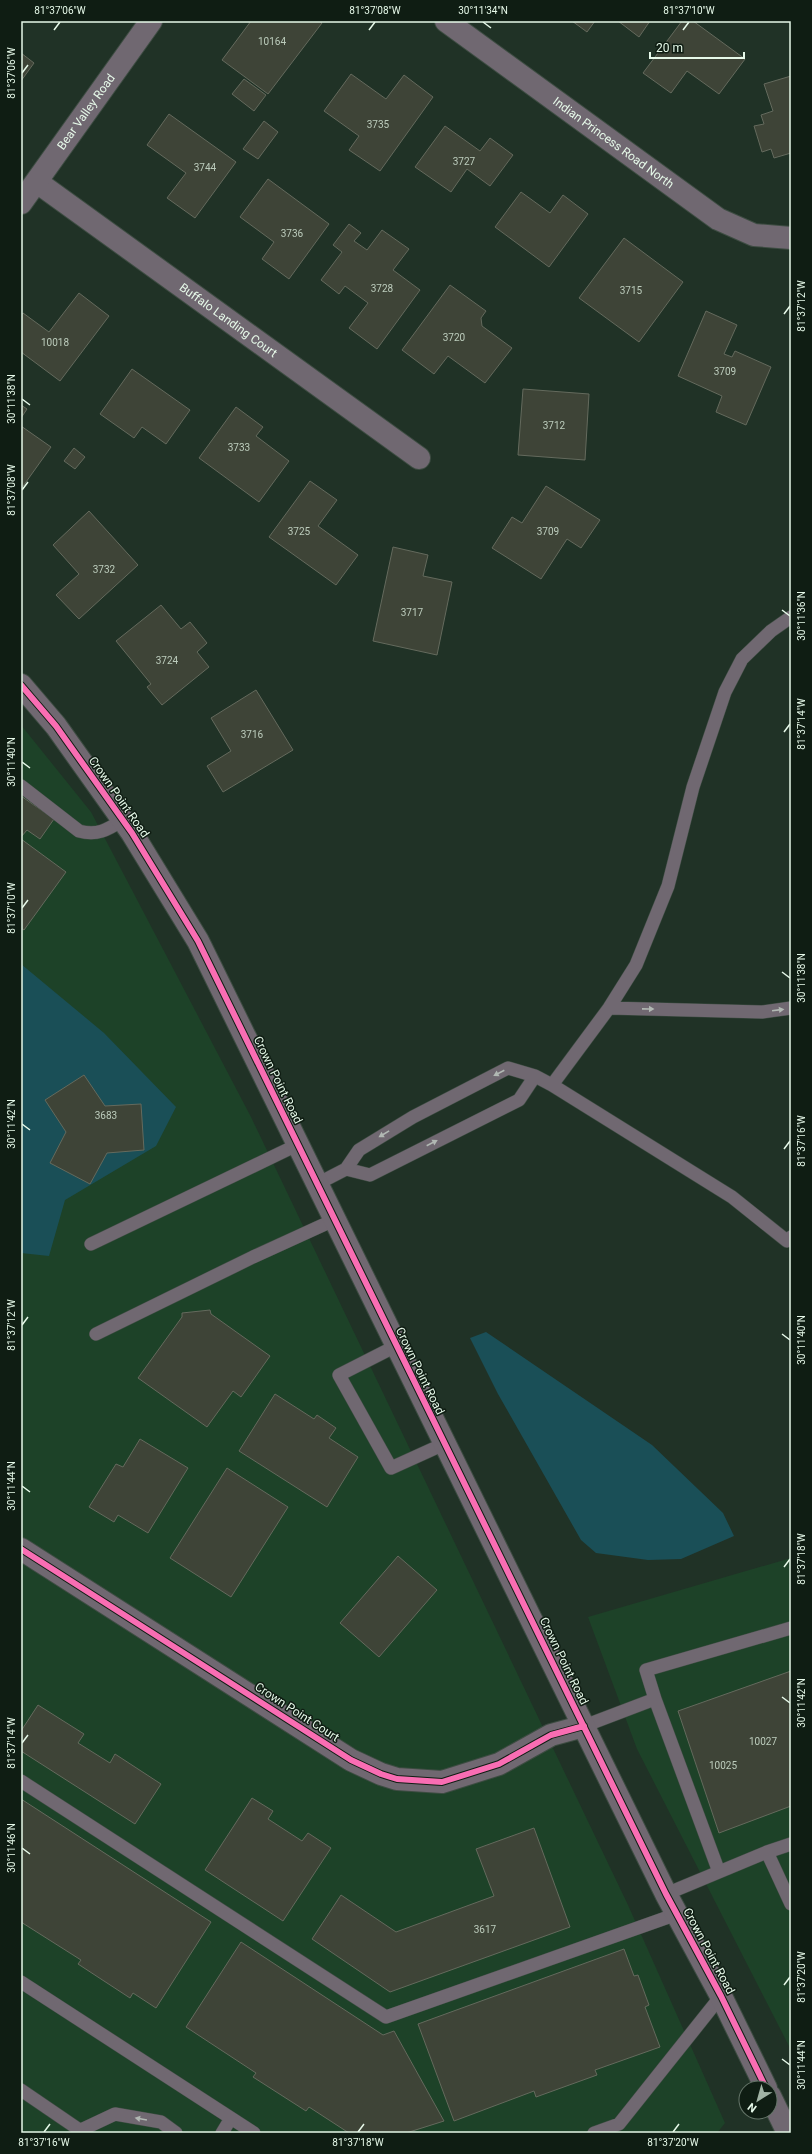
<svg xmlns="http://www.w3.org/2000/svg" width="812" height="2154" font-family="Roboto,sans-serif">
	<style>
		.built { fill: #1d4228 }
		.water { fill: #1a4f57 }
		.building { fill: #3e4437; stroke: #646a5d }
		.lines { fill: none; stroke-linecap: round; stroke-linejoin: round }
		.service-casing { stroke: #3d4c42; stroke-width: 14 }
		.minor-casing { stroke: #3d4c42; stroke-width: 24 }
		.tertiary-casing { stroke: #3d4c42; stroke-width: 24 }
		.service { stroke: #706871; stroke-width: 13 }
		.minor { stroke: #706871; stroke-width: 22 }
		.tertiary { stroke: #706871; stroke-width: 22 }
		.cycleway-casing { stroke: #0f1d13; stroke-width: 8 }
		.cycleway { stroke: #f96db3; stroke-width: 6 }
		.oneway { fill: #b1b8b3 }
		.ticks { fill: none; stroke: #e6f9e9; stroke-width: 1.5 }
		.labels { text-anchor: middle; dominant-baseline: central; stroke-width: 3; stroke-linejoin: round; paint-order: stroke }
		.number-label { font-size: 10px; fill: #bcccbc }
		.street-label { font-size: 12px; fill: #e6f9e9; stroke: #0f1d13 }
		.neatline { fill: none; stroke: #e6f9e9; stroke-width: 1.5 }
		.ticks-label { font-size: 10px; text-anchor: middle; fill: #e6f9e9 }
	</style>
	<rect width="100%" height="100%" fill="#203226"/>
	<path class="built" d="M21,725L91,812L251,1117L628,1905L725,2123L717,2133H21Z
		M791,1558V2050L637,1749L588,1617Z"/>
	<path class="water" d="M21,964L104,1033L176,1107L156,1146L65,1200L49,1256L21,1253Z
		M486,1332L652,1445L723,1513L734,1536L681,1559L648,1560L596,1553L581,1540L498,1394L470,1338Z"/>
	<path class="building" d="M251,21H319L322,23L268,94L222,60Z
		M572,21H595L587,32Z
		M618,21H650L639,37Z
		M682,21H693L745,59L719,94L687,71L671,93L643,73Z
		M21,53L34,63L21,81Z
		M351,74L386,99L404,75L433,97L380,171L349,150L359,136L324,111Z
		M791,76V153L774,158L771,149L762,152L754,126L764,124L761,115L773,111L764,84Z
		M244,79L266,95L254,111L232,94Z
		M169,114L236,162L195,218L167,198L186,173L147,145Z
		M264,121L278,132L258,159L243,149Z
		M445,126L480,151L490,138L513,155L490,186L467,169L451,192L415,167Z
		M268,179L329,224L289,279L262,259L274,242L240,217Z
		M521,192L550,213L563,195L588,214L549,267L495,227Z
		M349,224L361,233L354,241L367,250L382,230L409,249L393,270L420,290L377,349L349,328L368,303L345,286L339,294L321,280L342,252L333,245Z
		M624,238L683,282L639,342L579,298Z
		M450,285L486,311L481,318L482,326L512,348L485,383L448,356L434,374L402,350Z
		M79,293L109,316L60,381L21,352V316L23,313L49,332Z
		M706,311L737,325L724,354L732,357L735,351L771,367L746,425L716,412L722,396L678,376Z
		M132,369L190,410L166,444L142,427L134,438L100,414Z
		M523,389L589,394L585,460L518,455Z
		M21,405L27,409L21,418Z
		M236,407L263,427L256,436L289,461L259,502L199,458Z
		M21,426L51,447L21,489Z
		M74,448L85,457L75,469L64,461Z
		M310,481L337,500L318,526L358,555L336,585L269,537Z
		M546,486L600,520L581,548L567,539L541,579L492,548L512,517L522,523Z
		M89,511L138,565L79,619L56,595L79,574L53,545Z
		M393,547L428,555L423,576L452,582L437,655L373,641Z
		M161,605L181,629L190,622L207,643L197,652L209,667L162,705L147,687L151,684L116,641Z
		M256,690L293,750L223,792L207,766L231,751L211,718Z
		M21,796L54,819L40,839L27,830L21,837Z
		M21,839L66,872L24,930L21,928Z
		M84,1075L105,1106L141,1104L144,1150L107,1153L90,1184L50,1163L66,1132L45,1100Z
		M210,1310L211,1314L270,1356L241,1397L233,1391L207,1427L138,1378L182,1317V1313Z
		M275,1394L314,1419L317,1415L336,1428L329,1438L358,1457L327,1507L239,1451Z
		M140,1439L188,1468L148,1533L118,1515L114,1522L89,1507L116,1464L123,1467Z
		M227,1468L288,1507L231,1597L170,1558Z
		M398,1556L437,1590L379,1657L340,1623Z
		M791,1671V1806L719,1833L678,1711Z
		M38,1705L84,1734L78,1743L110,1763L115,1754L161,1784L135,1824L21,1751V1731Z
		M252,1798L273,1811L268,1819L302,1841L308,1833L331,1848L283,1921L205,1870Z
		M21,1799L211,1922L156,2008L133,1993L130,1998L78,1964L81,1960L21,1922Z
		M534,1828L570,1927L390,1992L312,1939L341,1895L396,1932L494,1896L476,1849Z
		M241,1942L383,2035L394,2031L444,2121L406,2133H349L309,2107L306,2111L253,2077L256,2073L186,2027Z
		M624,1949L634,1976L638,1975L649,2005L645,2007L660,2047L595,2070L597,2075L536,2097L534,2091L454,2121L418,2024Z"/>
	<g class="lines">
		<defs>
			<path id="service" d="M21,786L79,831C97,836 107,830 123,820
				M609,1008L762,1012L791,1008
				M552,1085L609,1008L636,965L668,886L693,787L725,692L742,659L771,631L791,617
				M346,1169L370,1175L519,1100L535,1076
				M317,1184L346,1169L359,1150L413,1117L508,1068L535,1076L552,1085L732,1197L787,1241L791,1237
				M91,1244L297,1145
				M96,1334L253,1257L334,1220
				M396,1346L339,1375L391,1468L444,1444
				M655,1699L719,1872
				M584,1726L655,1699L646,1670L791,1628
				M21,1781L386,2017L677,1914
				M767,1852L791,1844
				M666,1894L767,1852L791,1904
				M21,1982L254,2133
				M21,2090L84,2133
				M81,2130L115,2114L161,2122L176,2133
				M222,2133L231,2118
				M594,2133L619,2124L721,1996"/>
			<g id="minor">
				<path id="s1" d="M446,21L718,219L754,235L791,238"/>
				<path id="s2" d="M37,182L419,458"/>
				<path id="s3" d="M21,203L151,21"/>
				<path d="M21,1549L351,1760L381,1774L397,1779L442,1782L499,1764L551,1735L584,1726"/>
			</g>
			<path id="tertiary" d="M21,685L56,726L132,833L198,941L666,1894L721,1996L766,2088
				M770,2096L788,2133"/>
		</defs>
		<use href="#service" class="service-casing"/>
		<use href="#minor" class="minor-casing"/>
		<use href="#tertiary" class="tertiary-casing"/>
		<use href="#service" class="service"/>
		<use href="#minor" class="minor"/>
		<use href="#tertiary" class="tertiary"/>
		<defs>
			<path id="cycleway" d="M21,685L56,726L132,833L198,941L666,1894L721,1996L766,2088
				M21,1549L351,1760L381,1774L397,1779L442,1782L499,1764L551,1735L584,1726"/>
		</defs>
		<use href="#cycleway" class="cycleway-casing"/>
		<use href="#cycleway" class="cycleway"/>
	</g>
	<defs><path id="oneway-solid" d="M-6-.8H1V-3.2L6.5 0L1 3.2V.8H-6Z"/></defs>
	<g class="oneway">
		<use href="#oneway-solid" transform="translate(648 1009) rotate(1)"/>
		<use href="#oneway-solid" transform="translate(778 1010) rotate(-7)"/>
		<use href="#oneway-solid" transform="translate(499 1073) rotate(153)"/>
		<use href="#oneway-solid" transform="translate(384 1134) rotate(149)"/>
		<use href="#oneway-solid" transform="translate(432 1143) rotate(-27)"/>
		<use href="#oneway-solid" transform="translate(141 2119) rotate(-170)"/>
	</g>
	<path class="ticks" d="M483,22L491,28M54,30L60,22M369,30L375,22M683,30L689,22M22,73L28,65M784,314L790,306M22,399L30,405M22,490L28,482M782,610L790,616M784,732L790,724M22,762L30,768M22,908L28,900M782,972L790,978M22,1124L30,1130M784,1149L790,1141M22,1325L28,1317M782,1334L790,1340M22,1486L30,1492M784,1567L790,1559M782,1697L790,1703M22,1743L28,1735M22,1848L30,1854M784,1985L790,1977M782,2059L790,2065M44,2132L50,2124M358,2132L364,2124M673,2132L679,2124"/>
	<g class="labels">
		<g class="number-label">
			<text x="272" y="41">10164</text>
			<text x="378" y="124">3735</text>
			<text x="464" y="161">3727</text>
			<text x="205" y="167">3744</text>
			<text x="292" y="233">3736</text>
			<text x="382" y="288">3728</text>
			<text x="631" y="290">3715</text>
			<text x="454" y="337">3720</text>
			<text x="55" y="342">10018</text>
			<text x="725" y="371">3709</text>
			<text x="554" y="425">3712</text>
			<text x="239" y="447">3733</text>
			<text x="299" y="531">3725</text>
			<text x="548" y="531">3709</text>
			<text x="104" y="569">3732</text>
			<text x="412" y="612">3717</text>
			<text x="167" y="660">3724</text>
			<text x="252" y="734">3716</text>
			<text x="106" y="1115">3683</text>
			<text x="763" y="1741">10027</text>
			<text x="723" y="1765">10025</text>
			<text x="485" y="1929">3617</text>
		</g>
		<g class="street-label">
			<text stroke="none"><textPath href="#s3" startOffset="112">Bear Valley Road</textPath></text>
			<text stroke="none"><textPath href="#s1" startOffset="207">Indian Princess Road North</textPath></text>
			<text stroke="none"><textPath href="#s2" startOffset="236">Buffalo Landing Court</textPath></text>
			<text transform="translate(119 797) rotate(55)">Crown Point Road</text>
			<text transform="translate(278 1080) rotate(64)">Crown Point Road</text>
			<text transform="translate(420 1371) rotate(64)">Crown Point Road</text>
			<text transform="translate(564 1661) rotate(64)">Crown Point Road</text>
			<text transform="translate(297 1712) rotate(33)">Crown Point Court</text>
			<text transform="translate(709 1951) rotate(62)">Crown Point Road</text>
		</g>
	</g>
	<rect width="812" height="2154" fill="none" stroke="#0f1d13" stroke-width="44"/>
	<g transform="translate(758 2100) rotate(217)"><circle r="19" fill="#0f1d13" stroke="#657569"/>
	<path d="M0-3L7 15L0 10L-7 15Z" fill="#a1b3a5"/>
	<text y="-6" font-size="11" font-weight="bold" text-anchor="middle" fill="#e6f9e9">N</text>
	</g>
	<path d="M650 52v6h94v-6" fill="none" stroke="#e6f9e9" stroke-width="2"/>
	<text x="656" y="52" font-size="12" fill="#e6f9e9" stroke="#0f1d13" stroke-width="3" paint-order="stroke">20 m</text>
	<rect x="22" y="22" width="768" height="2110" class="neatline"/>
	<g class="ticks-label">
		<text x="60" y="14">81°37'06"W</text>
		<text x="375" y="14">81°37'08"W</text>
		<text x="483" y="14">30°11'34"N</text>
		<text x="689" y="14">81°37'10"W</text>
		<text transform="translate(11 73) rotate(-90)" y="4">81°37'06"W</text>
		<text transform="translate(801 306) rotate(-90)" y="4">81°37'12"W</text>
		<text transform="translate(11 399) rotate(-90)" y="4">30°11'38"N</text>
		<text transform="translate(11 490) rotate(-90)" y="4">81°37'08"W</text>
		<text transform="translate(801 616) rotate(-90)" y="4">30°11'36"N</text>
		<text transform="translate(801 724) rotate(-90)" y="4">81°37'14"W</text>
		<text transform="translate(11 762) rotate(-90)" y="4">30°11'40"N</text>
		<text transform="translate(11 908) rotate(-90)" y="4">81°37'10"W</text>
		<text transform="translate(801 978) rotate(-90)" y="4">30°11'38"N</text>
		<text transform="translate(11 1124) rotate(-90)" y="4">30°11'42"N</text>
		<text transform="translate(801 1141) rotate(-90)" y="4">81°37'16"W</text>
		<text transform="translate(11 1325) rotate(-90)" y="4">81°37'12"W</text>
		<text transform="translate(801 1340) rotate(-90)" y="4">30°11'40"N</text>
		<text transform="translate(11 1486) rotate(-90)" y="4">30°11'44"N</text>
		<text transform="translate(801 1559) rotate(-90)" y="4">81°37'18"W</text>
		<text transform="translate(801 1703) rotate(-90)" y="4">30°11'42"N</text>
		<text transform="translate(11 1743) rotate(-90)" y="4">81°37'14"W</text>
		<text transform="translate(11 1848) rotate(-90)" y="4">30°11'46"N</text>
		<text transform="translate(801 1977) rotate(-90)" y="4">81°37'20"W</text>
		<text transform="translate(801 2065) rotate(-90)" y="4">30°11'44"N</text>
		<text x="44" y="2146">81°37'16"W</text>
		<text x="358" y="2146">81°37'18"W</text>
		<text x="673" y="2146">81°37'20"W</text>
	</g>
</svg>
